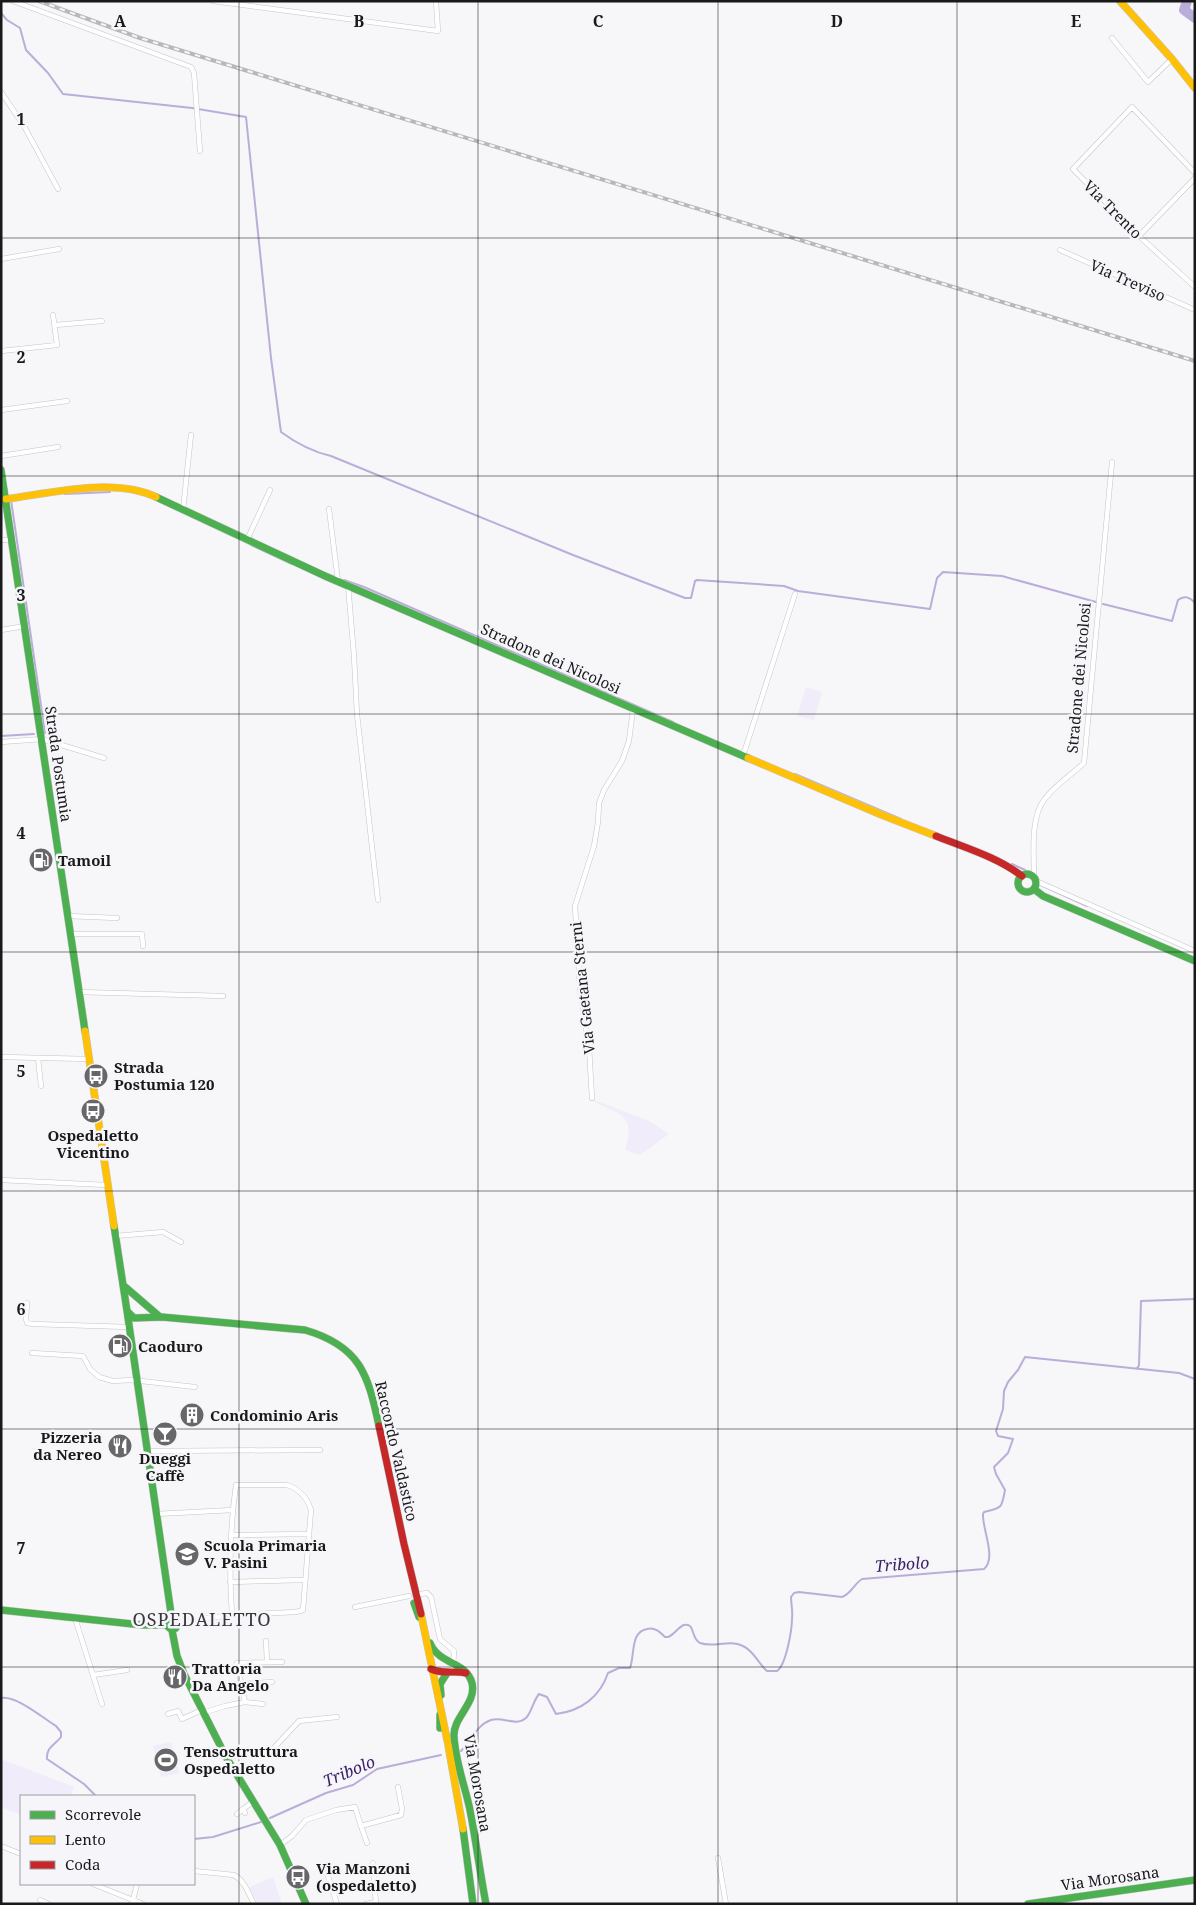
<svg xmlns="http://www.w3.org/2000/svg" width="1196" height="1905" font-family="'Noto Serif',serif">
	<style>
		.green { fill: #f0ecfa }
		.lines { fill: none; stroke-linecap: round; stroke-linejoin: round }
		.stream { stroke: #bbadd9; stroke-width: 2 }
		.river { stroke: #bbadd9; stroke-width: 10 }
		.street-casing { stroke: #c5c4c6; stroke-width: 5.5 }
		.fast-casing { stroke: #c5c4c6; stroke-width: 8 }
		.slow-casing { stroke: #c5c4c6; stroke-width: 8 }
		.jam-casing { stroke: #c5c4c6; stroke-width: 8 }
		.street { stroke: #fefefe; stroke-width: 4.5 }
		.fast { stroke: #4caf50; stroke-width: 7 }
		.slow { stroke: #ffc107; stroke-width: 7 }
		.jam { stroke: #c62828; stroke-width: 7 }
		.rail-casing { stroke: #b8b8b9; stroke-width: 4 }
		.rail { stroke: #f6f5fa; stroke-width: 2; stroke-dasharray: 5.5; stroke-linecap: butt }
		.grid { fill: none; stroke: #19191a; stroke-width: 1; stroke-opacity: 0.55 }
		.labels { text-anchor: middle; dominant-baseline: central; stroke-width: 5; stroke-linejoin: round; paint-order: stroke }
		.street-label { font-size: 15px; fill: #19191a; stroke: #f6f5fa }
		.poi-label { font-size: 15px; font-weight: bold; fill: #19191a; stroke: #f6f5fa; text-anchor: start }
		.water-label { font-size: 16px; font-style: italic; fill: #3d2168; stroke: #f6f5fa }
		.quarter-label { font-size: 18px; letter-spacing: 1px; fill: #38373a; stroke: #f6f5fa }
		.grid-label { font-size: 16px; text-anchor: middle; font-weight: bold; fill: #19191a; stroke: #f6f5fa; stroke-width: 5; stroke-linejoin: round; paint-order: stroke }
	</style>
	<rect width="100%" height="100%" fill="#f7f6f9"/>
	<path class="green" d="M1184,1H1193L1191,6V12L1195,15V24L1180,13Z
		M806,687L822,692L814,720L797,716Z
		M594,1100L649,1121L669,1134L640,1155L625,1150C632,1128 631,1118 608,1108C603,1106 598,1105 594,1100Z
		M171,1742L179,1773L161,1777L153,1746Z
		M1,1759L74,1787L70,1796H21V1815L1,1807Z
		M273,1877L282,1904H258L249,1887Z"/>
	<g class="lines">
		<path class="stream" d="M1,13L7,20L20,28L26,50L48,73L63,94L192,108L246,117L271,358L280,425L281,432C296,443 313,452 331,456L573,555L685,598H691L695,581L697,580L784,586L798,591L930,609L937,578L943,572L1002,576L1096,602
			M65,494L110,492
			M11,500L45,733
			M251,545L292,564
			M344,580L364,587L673,722
			M1103,604L1172,621L1178,600C1184,595 1190,597 1195,603
			M1,736L34,734
			M795,774L901,819
			M1012,864L1025,870
			M1041,885L1087,906
			M1137,1369L1139,1365L1141,1301L1195,1299
			M1,1698C16,1695 43,1718 56,1726L61,1732V1737C55,1745 46,1747 47,1759L84,1784L96,1796
			M461,1751C472,1741 476,1725 491,1720C503,1716 516,1727 526,1718C532,1712 533,1701 539,1694L547,1697L556,1714C581,1711 600,1697 608,1673L619,1668H630C635,1655 630,1632 647,1629C655,1627 660,1632 665,1637H668C674,1635 678,1627 684,1625C696,1623 690,1638 700,1643C714,1648 729,1639 743,1646C754,1651 758,1663 767,1671H777C786,1665 792,1630 792,1618C793,1611 791,1604 791,1597L794,1593L799,1592L842,1597C851,1594 854,1584 862,1579L984,1569C997,1558 982,1529 983,1514L984,1512C1002,1508 1002,1508 1005,1490L996,1474L994,1467L1008,1453L1013,1439L998,1436L996,1431L1003,1409L1004,1391L1008,1382L1018,1370L1025,1357L1179,1373L1195,1379
			M270,1818L326,1793L353,1785L377,1769L441,1755
			M194,1839L213,1837L261,1822
			M1,1903L2,1904"/>
		<path class="river" d="M1187,1L1184,10L1195,18"/>
		<defs>
			<path id="street" d="M13,1L191,67L194,73L200,151
				M213,1L438,31L436,1
				M1112,38L1148,82L1172,59
				M1,92L24,126L58,189
				M1195,173L1132,107L1073,169L1139,236L1195,287
				M1139,236L1195,178
				M1060,250L1195,310
				M1,259L59,249
				M55,325L102,321
				M1,351L57,345L53,315
				M1,410L67,401
				M1,456L58,447
				M329,509L338,581
				M183,510L191,435
				M1,540H11
				M247,540L270,490
				M348,585L354,656L357,714L378,900
				M1,630L25,626
				M1,742L42,739L104,758
				M743,756L795,594
				M1034,877C1034,856 1030,818 1044,800C1054,786 1071,775 1084,763L1112,462
				M1036,881L1195,951
				M67,916L117,918
				M70,934H142L143,946
				M78,992L223,996
				M1,1057L89,1059
				M38,1058L41,1086
				M592,1098L589,1047L580,989L575,906L594,846L598,822L599,803L604,790L622,761L629,741L633,709
				M1,1180L107,1185
				M115,1236L163,1232L181,1242
				M27,1303L26,1319L27,1323L33,1324L129,1327
				M32,1353L83,1356L90,1369L99,1377L113,1381L132,1380L195,1387
				M147,1451L320,1450
				M156,1514L233,1510
				M232,1535L308,1534
				M230,1582L304,1580
				M420,1594L427,1593L431,1597L440,1639L454,1651L453,1667L449,1673
				M355,1607L409,1596
				M75,1618L102,1704
				M177,1625L208,1618L232,1615L296,1612L303,1610L311,1510C307,1497 299,1489 287,1485H236C230,1527 229,1572 232,1615
				M266,1641L267,1662
				M93,1675L127,1670
				M241,1684L272,1682
				M245,1702L263,1704
				M203,1713L225,1706L245,1702L237,1663L282,1662
				M168,1714L178,1711L182,1719L202,1710
				M226,1757L271,1751L299,1721L337,1717
				M245,1813L243,1809L253,1802
				M237,1814L243,1809
				M361,1826L367,1843
				M280,1845L292,1836L306,1820L336,1810L355,1807L361,1826L401,1815L402,1809L398,1787
				M1,1846L21,1854
				M718,1858L726,1904
				M373,1863L376,1904
				M325,1867L337,1904
				M194,1871L234,1875C245,1881 248,1893 254,1904
				M93,1884L143,1904
				M40,1900L49,1904
				M132,1904L137,1884
				M366,1904L376,1902"/>
			<path id="fast" d="M1,470L85,1031
				M156,497L325,576L748,758
				M1018 883a9 9 0 1 1 18 0a9 9 0 1 1-18 0Z
				M1034,889L1043,896L1195,961
				M114,1226L127,1311L134,1318L162,1317L305,1330C360,1346 368,1374 379,1426
				M124,1286L160,1317
				M127,1311L172,1620L176,1624V1628L172,1630
				M414,1603L419,1617
				M1,1610L142,1625H167
				M172,1620L168,1622L167,1626L172,1630L177,1656L184,1674L226,1757L280,1845L306,1904
				M430,1643C439,1665 466,1661 472,1683C477,1703 453,1717 454,1736C455,1761 465,1786 470,1810C476,1841 480,1873 486,1904
				M441,1695L440,1684L447,1673
				M440,1715V1728
				M463,1829L473,1904
				M1028,1904L1195,1880"/>
			<path id="slow" d="M1120,1L1172,59L1195,88
				M6,499C51,493 114,477 156,497
				M748,758L882,815L936,836
				M85,1031L114,1226
				M421,1614L448,1744L463,1829"/>
			<path id="jam" d="M936,836C966,848 997,857 1022,876
				M379,1426L404,1544L421,1614
				M431,1669C443,1675 454,1670 466,1673"/>
		</defs>
		<use href="#street" class="street-casing"/>
		<use href="#fast" class="fast-casing"/>
		<use href="#slow" class="slow-casing"/>
		<use href="#jam" class="jam-casing"/>
		<use href="#street" class="street"/>
		<use href="#fast" class="fast"/>
		<use href="#slow" class="slow"/>
		<use href="#jam" class="jam"/>
		<defs>
			<path id="rail" d="M39,1L140,38L248,71L1195,361"/>
		</defs>
		<use href="#rail" class="rail-casing"/>
		<use href="#rail" class="rail"/>
	</g>
	<path class="grid" d="M239,1V1904M478,1V1904M718,1V1904M957,1V1904M1,238H1195M1,476H1195M1,714H1195M1,952H1195M1,1191H1195M1,1429H1195M1,1667H1195"/>
	<defs>
		<symbol id="fuel-disc" viewBox="-11 -11 22 22"><circle r="9.5" fill="#676668" stroke="#f6f5fa"/><path d="M-5.5-6h7V0h2V4h1.3V-2.5L3-4.5l.8-.8L6-3V5H2.5V1h-1V6h-7ZM-4.2-4.7v3.2H.2V-4.7Z" fill="#fff"/></symbol>
		<symbol id="bus-disc" viewBox="-11 -11 22 22"><circle r="9.5" fill="#676668" stroke="#f6f5fa"/><path d="M-5-6H5V4H4V6H2V4H-2V6H-4V4H-5ZM-3.5-4V0h7V-4ZM-3.5 1.2v1.5H-2V1.2ZM2 1.2v1.5H3.5V1.2Z" fill="#fff"/></symbol>
		<symbol id="building-disc" viewBox="-11 -11 22 22"><circle r="9.5" fill="#676668" stroke="#f6f5fa"/><path d="M-4-6H4V6H1V3H-1V6H-4ZM-2.5-4.3h1.7v1.8h-1.7ZM.8-4.3h1.7v1.8H.8ZM-2.5-1h1.7V.8h-1.7ZM.8-1h1.7V.8H.8Z" fill="#fff"/></symbol>
		<symbol id="bar-disc" viewBox="-11 -11 22 22"><circle r="9.5" fill="#676668" stroke="#f6f5fa"/><path d="M-6-5H6L.8 .8V4.5H3.5V6h-7V4.5H-.8V.8Z" fill="#fff"/></symbol>
		<symbol id="restaurant-disc" viewBox="-11 -11 22 22"><circle r="9.5" fill="#676668" stroke="#f6f5fa"/><path d="M-5-6h1v4h1v-4h1v4h1v-4h1v5L-1.5 .5V6h-2V.5L-5-1ZM5-6V6H3V1.5H1.5Q1.5-4 5-6Z" fill="#fff"/></symbol>
		<symbol id="school-disc" viewBox="-11 -11 22 22"><circle r="9.5" fill="#676668" stroke="#f6f5fa"/><path d="M0-5L7-2L0 1L-7-2ZM-4 1L0 2.5L4 1V4Q0 6-4 4Z" fill="#fff"/></symbol>
		<symbol id="stadium-disc" viewBox="-11 -11 22 22"><circle r="9.5" fill="#676668" stroke="#f6f5fa"/><path d="M0-5a6.5 5 0 1 0 0 10a6.5 5 0 1 0 0-10ZM-3.5-1.8h7v3.6h-7Z" fill="#fff"/></symbol>
	</defs>
	<g fill-rule="evenodd">
		<use href="#fuel-disc" x="27" y="846" width="28" height="28"/>
		<use href="#bus-disc" x="82" y="1062" width="28" height="28"/>
		<use href="#bus-disc" x="79" y="1097" width="28" height="28"/>
		<use href="#fuel-disc" x="106" y="1332" width="28" height="28"/>
		<use href="#building-disc" x="178" y="1401" width="28" height="28"/>
		<use href="#bar-disc" x="151" y="1420" width="28" height="28"/>
		<use href="#restaurant-disc" x="106" y="1432" width="28" height="28"/>
		<use href="#school-disc" x="173" y="1540" width="28" height="28"/>
		<use href="#restaurant-disc" x="161" y="1663" width="28" height="28"/>
		<use href="#stadium-disc" x="152" y="1746" width="28" height="28"/>
		<use href="#bus-disc" x="284" y="1863" width="28" height="28"/>
	</g>
	<g class="labels">
		<g class="street-label">
			<text transform="translate(1113 209) rotate(45)">Via Trento</text>
			<text transform="translate(1128 280) rotate(24)">Via Treviso</text>
			<text transform="translate(551 658) rotate(24)">Stradone dei Nicolosi</text>
			<text transform="translate(1078 678) rotate(-85)">Stradone dei Nicolosi</text>
			<text transform="translate(59 764) rotate(82)">Strada Postumia</text>
			<text transform="translate(582 988) rotate(-96)">Via Gaetana Sterni</text>
			<text transform="translate(397 1451) rotate(77)">Raccordo Valdastico</text>
			<text transform="translate(478 1783) rotate(80)">Via Morosana</text>
			<text transform="translate(1110 1878) rotate(-8)">Via Morosana</text>
		</g>
		<g class="poi-label">
			<text x="58" y="860">Tamoil</text>
			<text x="114" y="1067">Strada<tspan x="114" dy="17">Postumia 120</tspan></text>
			<text x="93" y="1135" text-anchor="middle">Ospedaletto<tspan x="93" dy="17">Vicentino</tspan></text>
			<text x="138" y="1346">Caoduro</text>
			<text x="210" y="1415">Condominio Aris</text>
			<text x="102" y="1437" text-anchor="end">Pizzeria<tspan x="102" dy="17">da Nereo</tspan></text>
			<text x="165" y="1458" text-anchor="middle">Dueggi<tspan x="165" dy="17">Caffè</tspan></text>
			<text x="204" y="1545">Scuola Primaria<tspan x="204" dy="17">V. Pasini</tspan></text>
			<text x="192" y="1668">Trattoria<tspan x="192" dy="17">Da Angelo</tspan></text>
			<text x="184" y="1751">Tensostruttura<tspan x="184" dy="17">Ospedaletto</tspan></text>
			<text x="316" y="1868">Via Manzoni<tspan x="316" dy="17">(ospedaletto)</tspan></text>
		</g>
		<g class="water-label">
			<text transform="translate(902 1564) rotate(-4)">Tribolo</text>
			<text transform="translate(349 1771) rotate(-23)">Tribolo</text>
		</g>
		<g class="quarter-label">
			<text x="202" y="1619">OSPEDALETTO</text>
		</g>
	</g>
	<g class="grid-label">
		<text x="120" y="27">A</text>
		<text x="359" y="27">B</text>
		<text x="598" y="27">C</text>
		<text x="837" y="27">D</text>
		<text x="1076" y="27">E</text>
		<text x="21" y="125">1</text>
		<text x="21" y="363">2</text>
		<text x="21" y="601">3</text>
		<text x="21" y="839">4</text>
		<text x="21" y="1077">5</text>
		<text x="21" y="1315">6</text>
		<text x="21" y="1554">7</text>
	</g>
	<rect width="1196" height="1905" fill="none" stroke="#19191a" stroke-width="5"/>
	<rect x="20" y="1795" width="175" height="90" fill="#f6f5fa" stroke="#9e9da0"/>
	<rect x="30" y="1811" width="25" height="8" fill="#4caf50" stroke="#9e9da0"/>
	<text x="65" y="1820" font-size="15" fill="#19191a">Scorrevole</text>
	<rect x="30" y="1836" width="25" height="8" fill="#ffc107" stroke="#9e9da0"/>
	<text x="65" y="1845" font-size="15" fill="#19191a">Lento</text>
	<rect x="30" y="1861" width="25" height="8" fill="#c62828" stroke="#9e9da0"/>
	<text x="65" y="1870" font-size="15" fill="#19191a">Coda</text>
</svg>
